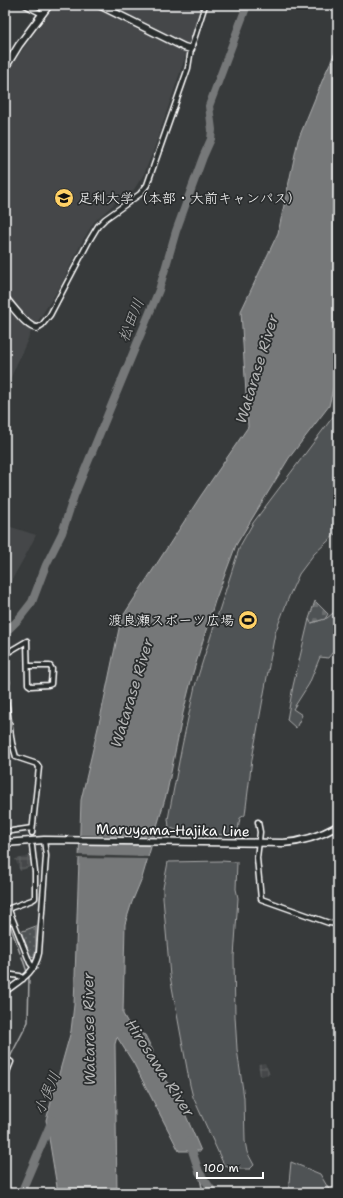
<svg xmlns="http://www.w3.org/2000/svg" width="343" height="1198" font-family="'Shantell Sans','Klee One',sans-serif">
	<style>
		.built { fill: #444748 }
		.industrial { fill: url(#industrial-grid) }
		.grass { fill: #505354; stroke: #a8a9aa }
		.cemetery { fill: url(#cemetery-stones); stroke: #a8a9aa }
		.park { fill: url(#park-dots); stroke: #a8a9aa }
		.water { fill: #767879; stroke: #adaeaf }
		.pier { fill: #373a3b }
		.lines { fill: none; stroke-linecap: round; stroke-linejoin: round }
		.stream { stroke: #adaeaf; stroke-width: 1.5 }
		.river { stroke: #767879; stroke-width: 8 }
		.street-casing { stroke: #fff; stroke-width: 7 }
		.secondary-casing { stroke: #fff; stroke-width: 9 }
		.street { stroke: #2a2d2e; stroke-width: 4 }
		.secondary { stroke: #2a2d2e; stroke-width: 6 }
		.labels { text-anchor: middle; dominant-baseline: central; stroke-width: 3.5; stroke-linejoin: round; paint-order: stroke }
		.poi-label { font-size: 14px; fill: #fff; stroke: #2a2d2e; text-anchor: start }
		.street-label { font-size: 14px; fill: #fff; stroke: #2a2d2e }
		.water-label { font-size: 15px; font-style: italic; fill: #b4b5b5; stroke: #2a2d2e }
	</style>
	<defs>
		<pattern id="industrial-grid" width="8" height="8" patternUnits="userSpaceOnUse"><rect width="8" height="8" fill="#444748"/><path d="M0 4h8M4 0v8" fill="none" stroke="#606363"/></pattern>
		<pattern id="cemetery-stones" width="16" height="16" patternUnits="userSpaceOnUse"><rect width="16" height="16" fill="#505354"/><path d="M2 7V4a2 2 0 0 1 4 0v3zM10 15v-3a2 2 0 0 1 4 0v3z" fill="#6a6d6e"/></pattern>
		<pattern id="park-dots" width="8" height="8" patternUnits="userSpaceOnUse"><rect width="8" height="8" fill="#505354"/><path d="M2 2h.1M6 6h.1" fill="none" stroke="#6a6d6e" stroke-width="1.8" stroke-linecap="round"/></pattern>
	</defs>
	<rect width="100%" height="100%" fill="#373a3b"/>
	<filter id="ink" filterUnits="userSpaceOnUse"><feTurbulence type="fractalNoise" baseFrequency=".025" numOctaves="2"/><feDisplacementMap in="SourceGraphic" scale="8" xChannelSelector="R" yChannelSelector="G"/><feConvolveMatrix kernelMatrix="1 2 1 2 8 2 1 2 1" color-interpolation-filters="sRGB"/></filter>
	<g filter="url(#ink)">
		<path class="built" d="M55,5H203L153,152L144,174L133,191L114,204L94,222L83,240L61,285L31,332L8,384L5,383V76L11,66Z
			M5,525L36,535L28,551L5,592Z"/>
		<path class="industrial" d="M31,856L32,866L20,871L15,859Z
			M265,1063L270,1074L260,1076L258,1064Z"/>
		<path class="grass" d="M338,410V532L314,554L299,574L290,594L275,633L252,759L245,815L240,818L237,836L178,831L169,827L168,819L182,746L195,686L204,657L240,546L253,523Z
			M338,609V653H332L328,658L320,657L309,684L293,709L302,715L296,728L287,720L293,686L309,619L312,623L327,618Z
			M221,861L237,862L236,889L238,898L234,957L235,1016L237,1049L244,1098L245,1141L247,1152L254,1165L250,1169H231L224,1165L193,1097L190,1085L170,976L163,898V888L168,862Z
			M291,1162L320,1174L331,1193H288Z"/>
		<path class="cemetery" d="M315,601L328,614L325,619L311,623L309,619Z"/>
		<path class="park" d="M36,926V949L34,957L28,955L20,932Z"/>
		<path class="water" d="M338,46V368L329,406L289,458L236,545L215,601L193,673L183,713L167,792L142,878L132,902L125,924L123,1014L132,1030L145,1035L153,1051L147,1064L181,1095L184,1111L201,1151H179L134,1064L117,1037L115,1044L117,1193H58L46,1120L71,1031L74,1005L81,800L100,719L121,619L200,497L248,427L241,311L278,233L298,140L325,74Z"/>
		<path class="pier" d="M77,835L156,837L154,844L77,842Z
			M77,855L150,857V859L77,858Z"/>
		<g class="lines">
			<path class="stream" d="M5,910L8,919
				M10,925L20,953
				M22,957L27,972
				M9,1059L28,1022L29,977
				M5,1068L8,1062
				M199,1172L203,1193"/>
			<path class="river" d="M5,633L18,620L32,602L46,565L62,533L74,496L159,290L176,231L203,157L211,139L212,130L209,106L247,5
				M189,1141L199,1172L214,1193
				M21,1193L52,1120"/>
			<defs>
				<path id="street" d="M25,5L42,14
					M37,328L42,325L50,315L89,241L98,226L105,219L140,194L147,185L188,68L191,49L205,5
					M5,654L27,641L28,684L31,686L48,685L51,684L52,669L50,666H28
					M5,669L7,682L5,693L12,743L16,757L37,764L39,767L32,833
					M5,744L12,743
					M258,822L260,832L257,858L261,899L329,923L338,924
					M5,832L32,828
					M32,846L35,872V898L32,900L10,908L9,910L30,963L34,968
					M5,923L13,921
					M5,974L20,976L23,979
					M5,992C21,980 35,973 39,953L46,856L44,840
					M5,1058L11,1062L5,1077"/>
				<path id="secondary" d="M99,5L184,47L191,49
					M5,68L19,45L49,5
					M5,298C12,305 27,328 37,328
					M5,843L44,840L283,843C303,842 320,836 338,826"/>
			</defs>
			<use href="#street" class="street-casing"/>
			<use href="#secondary" class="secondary-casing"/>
			<use href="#street" class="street"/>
			<use href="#secondary" class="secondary"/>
		</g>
	</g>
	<defs>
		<symbol id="university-disc" viewBox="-11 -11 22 22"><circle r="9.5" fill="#ffd166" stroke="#2a2d2e"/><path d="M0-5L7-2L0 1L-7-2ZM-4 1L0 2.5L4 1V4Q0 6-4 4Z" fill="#111"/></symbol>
		<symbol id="stadium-disc" viewBox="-11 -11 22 22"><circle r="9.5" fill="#ffd166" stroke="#2a2d2e"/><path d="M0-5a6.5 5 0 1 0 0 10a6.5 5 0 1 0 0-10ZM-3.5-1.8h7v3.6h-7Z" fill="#111"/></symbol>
	</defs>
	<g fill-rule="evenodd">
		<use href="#university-disc" x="53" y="187" width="22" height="22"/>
		<use href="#stadium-disc" x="237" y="609" width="22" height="22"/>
	</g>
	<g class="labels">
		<g class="poi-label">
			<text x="78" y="198">足利大学（本部・大前キャンパス）</text>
			<text x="234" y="620" text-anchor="end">渡良瀬スポーツ広場</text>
		</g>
		<g class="street-label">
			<text transform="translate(173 830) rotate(1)">Maruyama-Hajika Line</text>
		</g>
		<g class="water-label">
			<text transform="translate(131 320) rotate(-68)">松田川</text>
			<text transform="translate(257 369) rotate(-73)">Watarase River</text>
			<text transform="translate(132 693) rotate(-73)">Watarase River</text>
			<text transform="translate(89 1029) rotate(-91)">Watarase River</text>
			<text transform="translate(160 1068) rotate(57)">Hirosawa River</text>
			<text transform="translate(47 1093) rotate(-67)">小俣川</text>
		</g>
	</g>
	<rect width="343" height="1198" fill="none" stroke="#2a2d2e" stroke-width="20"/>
	<rect x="10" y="10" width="323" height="1178" fill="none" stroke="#fff" stroke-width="1.5" filter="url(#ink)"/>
	<path d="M197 1172v6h66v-6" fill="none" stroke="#ffffff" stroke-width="2"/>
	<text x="203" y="1172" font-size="12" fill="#ffffff" stroke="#2a2d2e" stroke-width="3" paint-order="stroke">100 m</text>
</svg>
